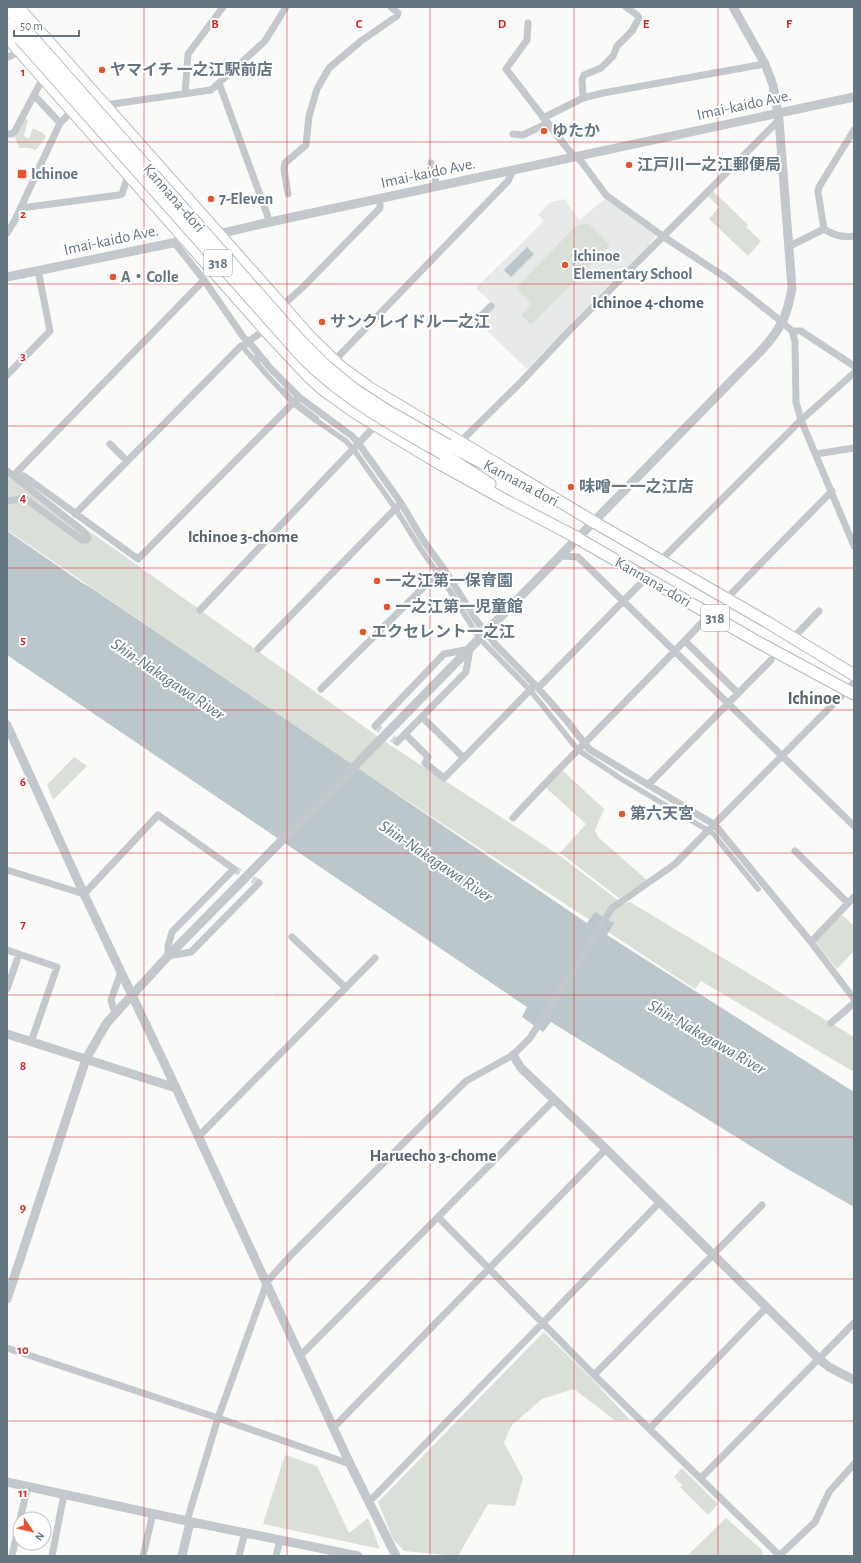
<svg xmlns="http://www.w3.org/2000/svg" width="861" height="1563" font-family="'Alegreya Sans','Noto Sans JP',sans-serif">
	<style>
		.built { fill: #e8e9e9 }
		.green { fill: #dadfd7 }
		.water { fill: #bbc7cb }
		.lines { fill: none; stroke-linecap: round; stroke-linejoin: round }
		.stream { stroke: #bbc7cb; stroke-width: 2.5 }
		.minor-tunnel { stroke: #d5d9db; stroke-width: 7; stroke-dasharray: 7 3.5; stroke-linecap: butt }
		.primary-casing { stroke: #b5babe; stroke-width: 13 }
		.pedestrian { stroke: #c3c8cc; stroke-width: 5.5 }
		.minor { stroke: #c3c8cc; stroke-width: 7 }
		.tertiary { stroke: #c3c8cc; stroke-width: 9 }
		.primary { stroke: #fff; stroke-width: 11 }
		.primary-bridge-casing { stroke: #b5babe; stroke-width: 13; stroke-linecap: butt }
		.tertiary-bridge { stroke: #c3c8cc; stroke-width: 9 }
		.primary-bridge { stroke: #fff; stroke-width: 11 }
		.grid { fill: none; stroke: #d62828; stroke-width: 1; stroke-opacity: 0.55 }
		.poi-dot { fill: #e4572e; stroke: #fff; stroke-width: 1.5 }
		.labels { text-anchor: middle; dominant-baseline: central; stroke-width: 4; stroke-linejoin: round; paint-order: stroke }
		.shield { fill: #fff; stroke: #939fa8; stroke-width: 1 }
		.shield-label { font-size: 15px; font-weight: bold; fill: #657683 }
		.poi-label { font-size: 16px; font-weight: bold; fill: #657683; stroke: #fff; text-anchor: start }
		.street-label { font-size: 16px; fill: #657683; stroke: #fff }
		.neighbourhood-label { font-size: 17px; font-weight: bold; fill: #57646e; stroke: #fff }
		.water-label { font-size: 17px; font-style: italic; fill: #60757c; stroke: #fff }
		.quarter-label { font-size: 18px; font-weight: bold; fill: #57646e; stroke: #fff }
		.grid-label { font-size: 13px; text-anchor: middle; font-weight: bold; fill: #d62828; stroke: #fff; stroke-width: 4; stroke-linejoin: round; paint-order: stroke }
	</style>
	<rect width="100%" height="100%" fill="#fafaf8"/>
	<path class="built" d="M606,198L655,235V238L649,244L650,246L611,286L609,285L527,369L478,322L494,305L476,288L544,221L538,215L546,206L551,202L566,199L568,204L579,220Z"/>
	<path class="green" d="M24,117L28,120L24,136L29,139L33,128L43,133L46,137L36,150L29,148H19L15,137Z
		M713,191L748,225L746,227L761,241L748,256L709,219L719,207L708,196Z
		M588,223L610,245L531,325L521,315L532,304L516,288L576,226Z
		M7,476L99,538L390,745L559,855L623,904L630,902L854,1037V1072L701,981L695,989L368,775L7,530Z
		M74,757L87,766L53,800L47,785Z
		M561,769L604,809L595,830L598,837L647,880L619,898L560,853L586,824L544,786Z
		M842,915L854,926V951L837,969L815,941Z
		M544,1332L595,1382L630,1420L616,1421L574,1389L542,1399L511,1426L504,1443L523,1478L515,1506L488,1504L458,1556L404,1551L393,1539L378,1502Z
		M285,1455L317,1466L349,1533L368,1518L380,1549L263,1524Z
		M682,1468L718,1504L708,1515L680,1487L682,1485L674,1477Z
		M726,1518L762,1550L763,1556H687Z"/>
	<path class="water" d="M527,247L534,254L511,277L504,270Z
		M7,531L81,582L90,587L587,923L595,912L614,923L607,935L854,1092V1207L786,1168L551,1022L543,1032L522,1017L527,1007L7,655Z"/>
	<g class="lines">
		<path class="stream" d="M255,356L259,362
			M284,389L293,399
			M298,403L318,418"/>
		<path class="minor-tunnel" d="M375,726L397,742
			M234,869L259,883"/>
		<defs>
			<path id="primary" d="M18,7L311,338L341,367L370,388L594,522
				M7,8L27,31
				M7,24L20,39
				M7,37L265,330L308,376L322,389L357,414L440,464L507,501L578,538
				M448,445L492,468
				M443,454L490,484
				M587,518L767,622L854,675
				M572,535L756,641L854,694"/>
		</defs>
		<use href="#primary" class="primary-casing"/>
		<path class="pedestrian" d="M242,346L266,374L293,403L314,419L346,441L354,450L395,508L420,548L450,591L476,633
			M484,643L530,690L578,750L623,780L714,834L718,840L758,889"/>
		<path class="minor" d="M528,23L527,40L506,69L570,152L581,161L606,195L664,237L728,279L782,322L792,331L795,341L796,402L801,420L854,546
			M7,57L11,56L19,51
			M219,83L267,214L269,222
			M185,94L188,54L223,7
			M34,95L60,123
			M583,98L582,80L584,75L601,68L613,56L617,46L632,31L639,18L637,15L626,7
			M105,105L211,90L265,41L286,7
			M543,118L583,98L603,93L765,64
			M7,134H12L15,131L43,78
			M513,134L523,135L548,123
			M431,163L437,186
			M288,194L284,169L285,163L306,145L309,116L317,89L329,68L361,41L397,16L398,13L391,7
			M21,208L119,195L122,194L128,175
			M824,229L818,192L819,187L854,130
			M7,233L14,222L60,123L72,111
			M174,242L204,280L244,338L249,342L271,369L299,397L352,436L359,444L401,503L423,540L448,575L476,620L495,644L538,688L567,721L589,749L715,825L811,942L854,999
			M790,246L824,229C833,235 843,238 854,236
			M283,305L303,287L380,208V199
			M483,314L491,306
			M792,331H801L854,366
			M334,361L508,181L513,170
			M7,375L50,331L38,270
			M461,441L521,382L568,332L779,120
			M110,444L127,461
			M816,454L854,448
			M7,471L83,531L88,538L87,540H82L27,500L21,499L7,501
			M14,475L24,476L138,559L299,397
			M14,475L204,280
			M75,514L240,347L265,330
			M561,556L578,557L854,826
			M661,560L801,420L854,373
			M727,598L832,491
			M200,610L375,426
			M793,638L819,611
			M685,641L738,693
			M258,649L401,503
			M538,688L646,578
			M321,689L443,568
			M422,717L464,758
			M375,726L444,654L470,649L466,672L397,742
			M405,734L428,757L425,763L444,778L535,685
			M648,785L771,660
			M513,818C576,749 645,684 709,615
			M795,851L848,903
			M7,870L84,894L158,815L234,869L172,932L168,946V956L191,952L259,883
			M292,937L346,988
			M811,942L854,897
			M7,950L57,967L31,1042
			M7,989L19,954
			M115,1013L111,1000L121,972
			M831,1023L854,1003
			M198,1137L375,958
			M438,1217L594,1375L779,1555
			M266,1283L291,1255L466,1081L513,1055L530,1038L612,908L675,864L854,683
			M7,1348L218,1418L350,1464
			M300,1356L554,1100
			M594,1375L762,1205
			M334,1427L606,1149
			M650,1428L766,1308
			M701,1478L854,1323
			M369,1502L659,1203
			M20,1519L28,1486
			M187,1521L218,1418L266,1285
			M12,1556L20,1520
			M52,1556L64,1494
			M143,1556L153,1513
			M239,1556L245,1532
			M276,1556L280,1540
			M779,1556L815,1522L829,1492L854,1464"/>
		<path class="tertiary" d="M214,235L270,222L854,97
			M7,277L192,239
			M7,725L84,894L176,1088L350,1464L396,1556
			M389,731L742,370C757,355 773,340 782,322C788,311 790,299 792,288L779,120L773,85L765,64L733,7
			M7,1034L176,1088
			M513,1055L521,1068L606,1149L819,1359L829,1367L854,1380
			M7,1299L86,1059L106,1024L123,1005L168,956L244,879
			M7,1482L187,1521L358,1556
			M182,1556L190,1522"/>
		<use href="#primary" class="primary"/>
		<defs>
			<path id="primary-bridge" d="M27,31L297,337L326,366L354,389L388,411L448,445
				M20,39L304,359C346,400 392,425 443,454"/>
		</defs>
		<use href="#primary-bridge" class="primary-bridge-casing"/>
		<path class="tertiary-bridge" d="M244,879L389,731"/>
		<use href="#primary-bridge" class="primary-bridge"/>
	</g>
	<path class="grid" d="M144,7V1556M287,7V1556M430,7V1556M574,7V1556M718,7V1556M7,142H854M7,284H854M7,426H854M7,568H854M7,710H854M7,853H854M7,995H854M7,1137H854M7,1279H854M7,1421H854"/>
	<g class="poi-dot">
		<circle cx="102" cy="70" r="4"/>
		<circle cx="544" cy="131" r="4"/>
		<circle cx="629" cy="165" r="4"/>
		<rect x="17" y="169" width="10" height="10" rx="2"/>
		<circle cx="211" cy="199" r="4"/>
		<circle cx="565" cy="265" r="4"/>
		<circle cx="113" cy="277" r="4"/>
		<circle cx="322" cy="322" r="4"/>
		<circle cx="571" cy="487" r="4"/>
		<circle cx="377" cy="581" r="4"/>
		<circle cx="387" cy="607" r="4"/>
		<circle cx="363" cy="632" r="4"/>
		<circle cx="622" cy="814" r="4"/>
	</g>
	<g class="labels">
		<g class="shield">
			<rect x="204" y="250" width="28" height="26" rx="3"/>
			<rect x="701" y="605" width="28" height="26" rx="3"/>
		</g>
		<g class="shield-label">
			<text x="218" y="263">318</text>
			<text x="715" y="618">318</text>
		</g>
		<g class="poi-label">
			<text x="110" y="70">ヤマイチ 一之江駅前店</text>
			<text x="552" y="131">ゆたか</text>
			<text x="637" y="165">江戸川一之江郵便局</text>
			<text x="31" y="174">Ichinoe</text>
			<text x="219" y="199">7-Eleven</text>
			<text x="573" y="256">Ichinoe<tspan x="573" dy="18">Elementary School</tspan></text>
			<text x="121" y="277">A・Colle</text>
			<text x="330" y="322">サンクレイドル一之江</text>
			<text x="579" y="487">味噌一 一之江店</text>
			<text x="385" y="581">一之江第一保育園</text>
			<text x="395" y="607">一之江第一児童館</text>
			<text x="371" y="632">エクセレント一之江</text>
			<text x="630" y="814">第六天宮</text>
		</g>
		<g class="street-label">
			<text transform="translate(744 105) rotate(-12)">Imai-kaido Ave.</text>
			<text transform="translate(428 173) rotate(-12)">Imai-kaido Ave.</text>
			<text transform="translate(174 198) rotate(49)">Kannana-dori</text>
			<text transform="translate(111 240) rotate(-12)">Imai-kaido Ave.</text>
			<text transform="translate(521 483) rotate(28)">Kannana dori</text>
			<text transform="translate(653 582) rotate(30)">Kannana-dori</text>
		</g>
		<g class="neighbourhood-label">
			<text x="648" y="302">Ichinoe 4-chome</text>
			<text x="243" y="536">Ichinoe 3-chome</text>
			<text x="433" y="1155">Haruecho 3-chome</text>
		</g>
		<g class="water-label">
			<text transform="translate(168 679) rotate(34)">Shin-Nakagawa River</text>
			<text transform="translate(436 861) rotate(34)">Shin-Nakagawa River</text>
			<text transform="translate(707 1037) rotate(30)">Shin-Nakagawa River</text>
		</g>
		<g class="quarter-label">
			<text x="814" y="699">Ichinoe</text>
		</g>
	</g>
	<g class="grid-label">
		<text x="215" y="28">B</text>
		<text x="359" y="28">C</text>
		<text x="502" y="28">D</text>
		<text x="646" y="28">E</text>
		<text x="789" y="28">F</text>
		<text x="23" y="76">1</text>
		<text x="23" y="218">2</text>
		<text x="23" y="360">3</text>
		<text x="23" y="502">4</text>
		<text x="23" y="644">5</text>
		<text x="23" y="786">6</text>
		<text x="23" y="928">7</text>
		<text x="23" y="1070">8</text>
		<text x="23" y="1212">9</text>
		<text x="23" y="1354">10</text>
		<text x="23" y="1497">11</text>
	</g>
	<rect width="861" height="1563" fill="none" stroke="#657683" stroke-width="16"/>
	<g transform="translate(32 1531) rotate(125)"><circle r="19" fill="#ffffff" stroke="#c1c8cd"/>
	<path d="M0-3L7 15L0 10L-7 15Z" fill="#e4572e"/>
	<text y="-6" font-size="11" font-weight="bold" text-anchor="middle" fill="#657683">N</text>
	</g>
	<path d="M14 30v6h65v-6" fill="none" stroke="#657683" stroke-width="2"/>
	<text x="20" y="30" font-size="12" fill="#657683" stroke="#ffffff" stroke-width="3" paint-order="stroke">50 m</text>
</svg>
